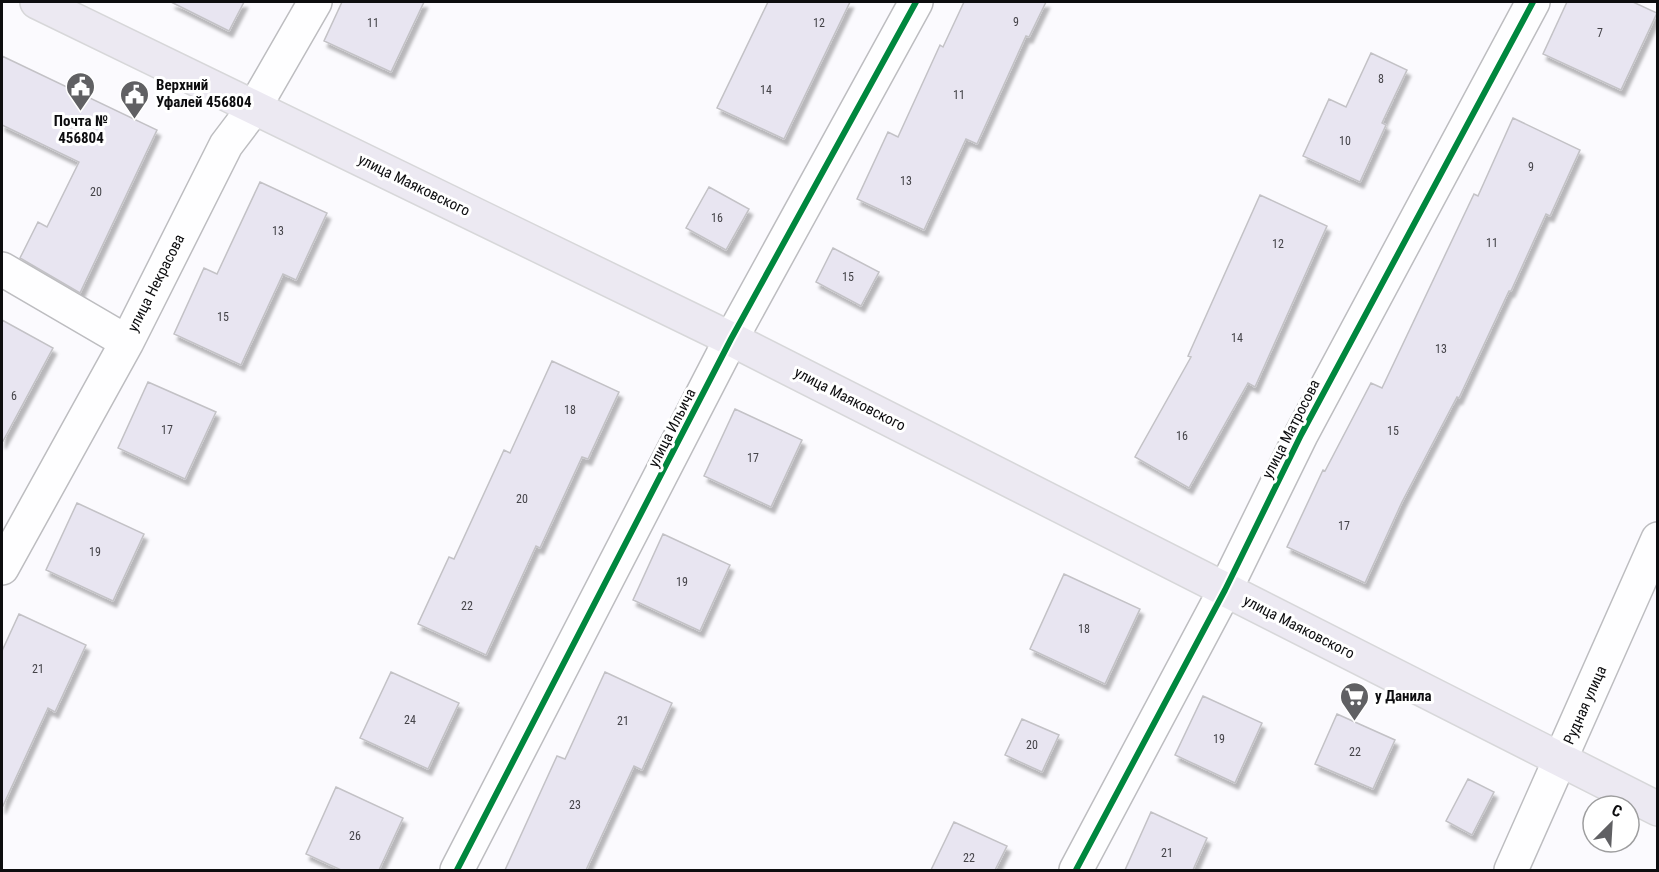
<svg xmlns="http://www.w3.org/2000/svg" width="1659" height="872" font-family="'Roboto Condensed',sans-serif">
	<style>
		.building { fill: #e8e5f1; stroke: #c3c2c6; stroke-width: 1.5; filter: url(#shadow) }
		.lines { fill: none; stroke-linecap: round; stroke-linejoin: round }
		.minor-casing { stroke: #bdbdc0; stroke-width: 36 }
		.major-casing { stroke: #d7d7d9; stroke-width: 36 }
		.minor { stroke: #fefeff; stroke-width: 33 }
		.major { stroke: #ece9f2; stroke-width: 33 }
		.cycleway-casing { stroke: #fff; stroke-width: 10 }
		.cycleway { stroke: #00873e; stroke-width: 6 }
		.labels { text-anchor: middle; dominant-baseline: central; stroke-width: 6; stroke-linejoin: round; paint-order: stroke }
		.number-label { font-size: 12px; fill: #444348 }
		.poi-label { font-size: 15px; font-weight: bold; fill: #0d0d0f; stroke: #fff; text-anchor: start }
		.street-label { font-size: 15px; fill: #0d0d0f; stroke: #fff }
	</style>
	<defs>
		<filter id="shadow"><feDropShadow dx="3.5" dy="6" stdDeviation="1.5" flood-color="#0004"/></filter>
	</defs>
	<rect width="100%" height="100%" fill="#fbfafe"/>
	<path class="building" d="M171,2H244L229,31Z
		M342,2H424L391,72L324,41Z
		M768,2H850L784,139L717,108Z
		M964,2H1046L1029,37L1026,36L977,144L966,139L924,230L857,199L888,132L898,137L940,45L943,47Z
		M1567,2H1633L1657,13L1621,90L1543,54Z
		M1371,53L1407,70L1382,123L1386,125L1360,182L1303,156L1329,99L1346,107Z
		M2,56L157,130L80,293L20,258L38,222L47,227L79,162L2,125Z
		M1513,118L1580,150L1550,216L1546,214L1511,291H1509L1459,398L1457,397L1402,502L1365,583L1287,547L1323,470L1325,471L1371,383L1382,388L1474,194L1478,196Z
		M260,182L327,213L296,280L283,274L241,365L174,334L204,268L217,274Z
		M709,187L749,209L726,250L686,228Z
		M1260,195L1327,226L1255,387L1248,383L1189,488L1135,457L1191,357L1188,356Z
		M833,248L879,272L861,306L816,282Z
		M2,320L53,348L2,443Z
		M552,361L619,392L588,459L582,457L540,548L536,546L486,655L418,624L449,557L454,559L504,450L510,453Z
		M148,382L216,412L185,479L118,448Z
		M735,409L802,440L771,507L704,476Z
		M77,503L144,534L113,601L46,570Z
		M663,534L730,565L700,631L633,600Z
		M1064,574L1140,609L1105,684L1030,649Z
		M19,614L86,645L55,712L48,708L2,808V651Z
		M391,672L459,703L428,769L360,738Z
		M605,672L672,703L642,770L634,766L586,870H505L557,756L565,759Z
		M1203,696L1262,723L1235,783L1175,755Z
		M1337,714L1395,740L1373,789L1315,764Z
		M1022,719L1059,735L1042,772L1005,755Z
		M1468,779L1494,792L1472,835L1446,821Z
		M336,787L403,818L379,870H341L306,854Z
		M1151,812L1207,838L1193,870H1125Z
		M954,822L1007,846L995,870H931Z"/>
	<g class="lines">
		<defs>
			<path id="minor" d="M2,269L127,342
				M2,568L127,342L226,145L254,108L315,2
				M457,870L731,339L916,2
				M1076,870L1225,590L1301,435L1533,2
				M1511,870L1658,539"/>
			<path id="major" d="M37,2L731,339L1658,809"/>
		</defs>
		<use href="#minor" class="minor-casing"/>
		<use href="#major" class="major-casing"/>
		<use href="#minor" class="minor"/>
		<use href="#major" class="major"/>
		<defs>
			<path id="cycleway" d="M457,870L731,339L916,2
				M1076,870L1225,590L1301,435L1533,2"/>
		</defs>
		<use href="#cycleway" class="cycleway-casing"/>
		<use href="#cycleway" class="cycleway"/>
	</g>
	<defs>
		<symbol id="civic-pin" viewBox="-11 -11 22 30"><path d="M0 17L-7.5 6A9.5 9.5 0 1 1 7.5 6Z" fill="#606063" stroke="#fff"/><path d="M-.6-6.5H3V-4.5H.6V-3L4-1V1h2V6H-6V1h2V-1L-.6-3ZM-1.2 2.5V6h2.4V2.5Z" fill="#fff"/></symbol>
		<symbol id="supermarket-pin" viewBox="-11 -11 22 30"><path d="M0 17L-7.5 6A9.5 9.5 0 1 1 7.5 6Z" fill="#606063" stroke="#fff"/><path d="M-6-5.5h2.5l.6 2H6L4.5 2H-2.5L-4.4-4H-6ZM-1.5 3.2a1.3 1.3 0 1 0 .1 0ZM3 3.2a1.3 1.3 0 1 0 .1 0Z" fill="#fff"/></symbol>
	</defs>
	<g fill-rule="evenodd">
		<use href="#civic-pin" x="64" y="70" width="33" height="45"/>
		<use href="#civic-pin" x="118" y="78" width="33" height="45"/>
		<use href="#supermarket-pin" x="1338" y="680" width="33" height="45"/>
	</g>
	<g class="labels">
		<g class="number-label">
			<text x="1016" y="22">9</text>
			<text x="373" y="23">11</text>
			<text x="819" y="23">12</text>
			<text x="1600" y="33">7</text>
			<text x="1381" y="79">8</text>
			<text x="766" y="90">14</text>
			<text x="959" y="95">11</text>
			<text x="1345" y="141">10</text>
			<text x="1531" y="167">9</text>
			<text x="906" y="181">13</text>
			<text x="96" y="192">20</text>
			<text x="717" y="218">16</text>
			<text x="278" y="231">13</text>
			<text x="1492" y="243">11</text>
			<text x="1278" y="244">12</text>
			<text x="848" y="277">15</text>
			<text x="223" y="317">15</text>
			<text x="1237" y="338">14</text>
			<text x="1441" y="349">13</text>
			<text x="14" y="396">6</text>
			<text x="570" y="410">18</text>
			<text x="167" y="430">17</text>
			<text x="1393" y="431">15</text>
			<text x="1182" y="436">16</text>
			<text x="753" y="458">17</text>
			<text x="522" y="499">20</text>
			<text x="1344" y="526">17</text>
			<text x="95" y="552">19</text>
			<text x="682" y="582">19</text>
			<text x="467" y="606">22</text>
			<text x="1084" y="629">18</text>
			<text x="38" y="669">21</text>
			<text x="410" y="720">24</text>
			<text x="623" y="721">21</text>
			<text x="1219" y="739">19</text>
			<text x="1032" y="745">20</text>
			<text x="1355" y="752">22</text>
			<text x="575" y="805">23</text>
			<text x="355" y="836">26</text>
			<text x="1167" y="853">21</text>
			<text x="969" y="858">22</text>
		</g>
		<g class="poi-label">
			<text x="156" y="85">Верхний<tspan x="156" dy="17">Уфалей 456804</tspan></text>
			<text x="81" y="121" text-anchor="middle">Почта №<tspan x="81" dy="17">456804</tspan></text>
			<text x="1375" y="696">у Данила</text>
		</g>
		<g class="street-label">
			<text transform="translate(414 185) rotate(26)">улица Маяковского</text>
			<text transform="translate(156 283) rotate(-63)">улица Некрасова</text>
			<text transform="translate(850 399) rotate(27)">улица Маяковского</text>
			<text transform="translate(672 428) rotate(-63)">улица Ильича</text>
			<text transform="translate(1291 429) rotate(-63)">улица Матросова</text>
			<text transform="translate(1299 627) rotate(27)">улица Маяковского</text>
			<text transform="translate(1585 705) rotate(-66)">Рудная улица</text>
		</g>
	</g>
	<rect width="1659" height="872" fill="none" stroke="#0d0d0f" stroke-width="6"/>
	<g transform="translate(1611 824) rotate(24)"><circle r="28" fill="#ffffff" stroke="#9e9e9f" stroke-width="1.5"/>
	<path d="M0-4.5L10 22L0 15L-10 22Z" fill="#606063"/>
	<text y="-9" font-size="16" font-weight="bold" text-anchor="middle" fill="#0d0d0f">С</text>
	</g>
</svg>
